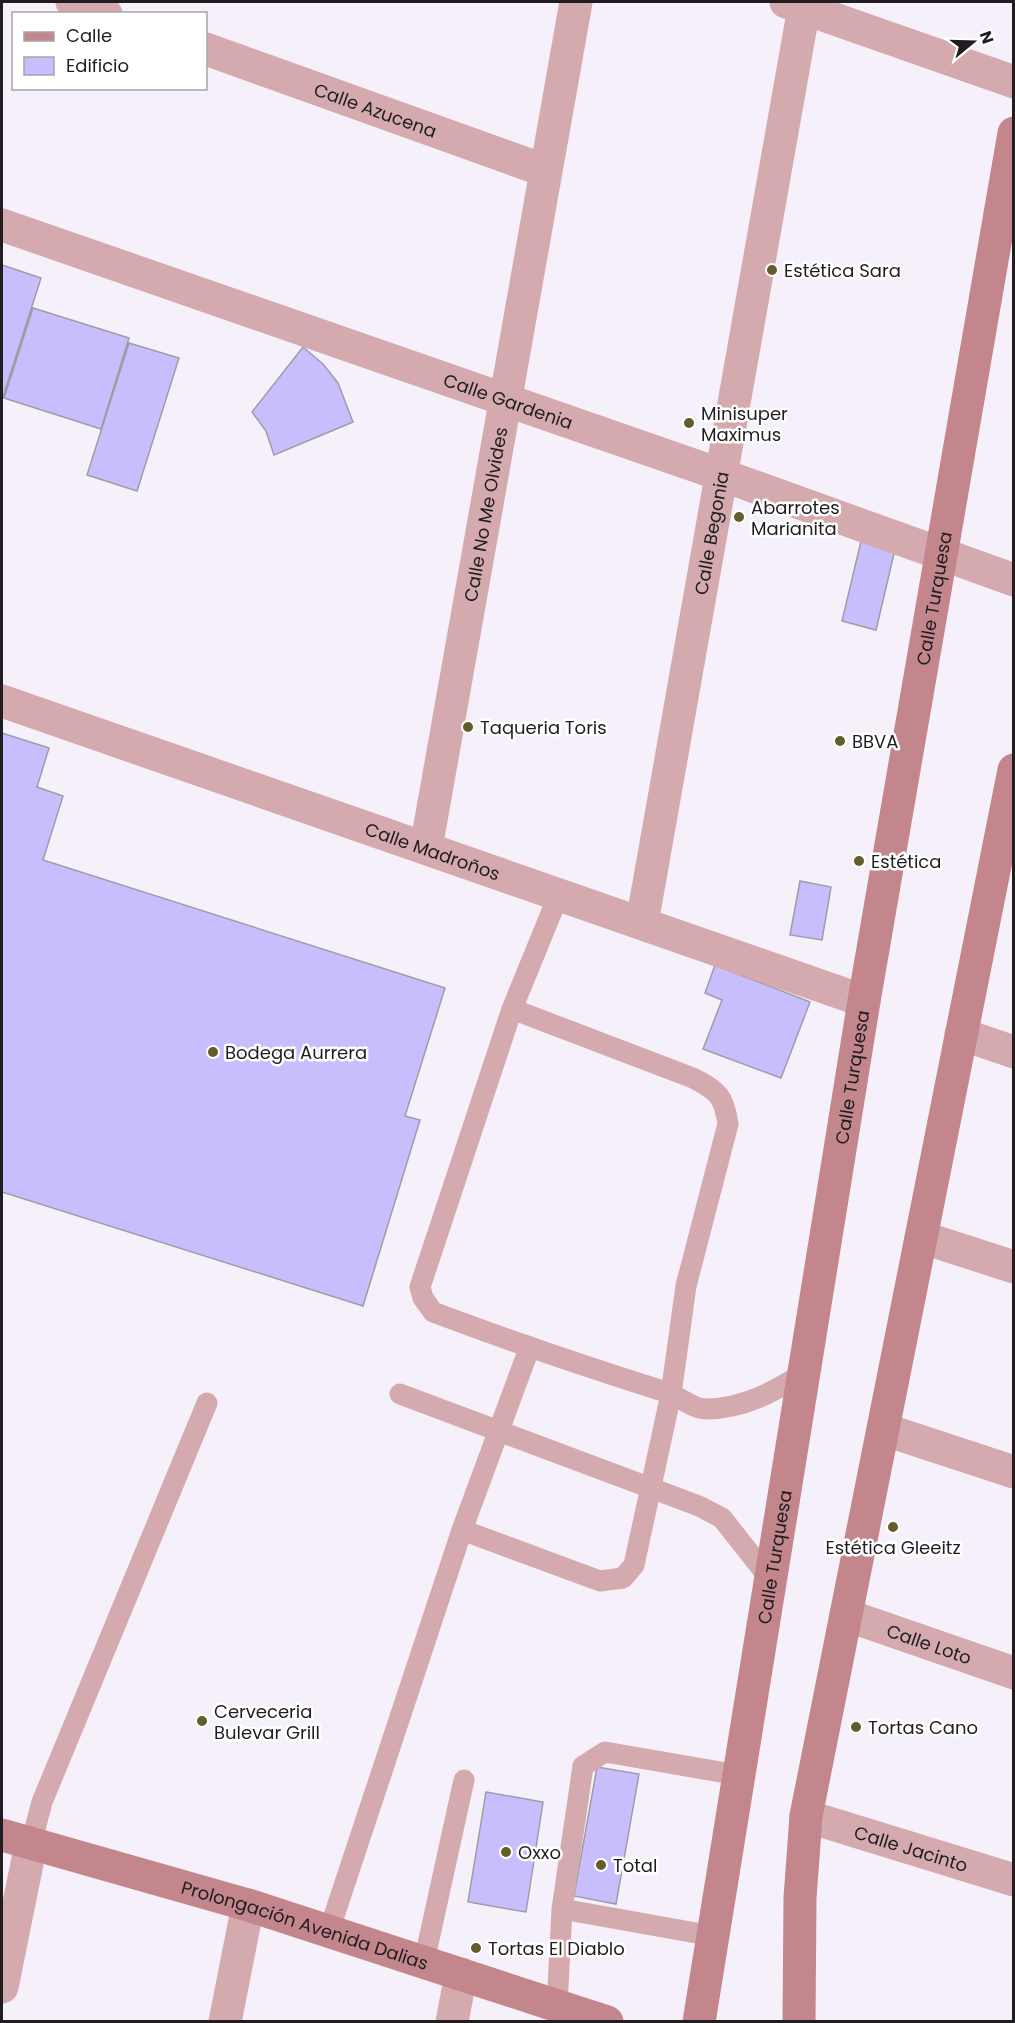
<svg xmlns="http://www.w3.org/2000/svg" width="1015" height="2023" font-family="Poppins,sans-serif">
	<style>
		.building { fill: #c8befd; stroke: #9e9da6; stroke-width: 1.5 }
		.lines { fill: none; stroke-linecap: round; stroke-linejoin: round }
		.lane { stroke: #d4aaae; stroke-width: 21 }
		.street { stroke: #d4aaae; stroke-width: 33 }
		.secondary { stroke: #c3868d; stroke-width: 33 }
		.poi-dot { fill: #645d29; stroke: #fff; stroke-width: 2 }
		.labels { text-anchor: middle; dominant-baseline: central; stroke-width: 5; stroke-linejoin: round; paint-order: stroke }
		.street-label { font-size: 18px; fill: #1f1d20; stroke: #fff }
		.poi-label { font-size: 18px; fill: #1f1d20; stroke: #fff; text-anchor: start }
	</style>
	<rect width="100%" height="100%" fill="#f5f0f9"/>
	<path class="building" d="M2,265L41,278L2,400Z
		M33,308L129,338L101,429L4,398Z
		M129,343L179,358L137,491L87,475Z
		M303,347L323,364L338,383L353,422L274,455L266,431L252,412Z
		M863,533L897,541L876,630L842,621Z
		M2,733L49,748L37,787L63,796L43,860L445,988L405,1116L420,1120L363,1306L2,1192Z
		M800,881L831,887L822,940L790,935Z
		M715,965L810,1002L781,1078L703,1049L722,1000L705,993Z
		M597,1767L639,1774L616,1904L574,1896Z
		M486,1792L543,1802L526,1912L468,1902Z"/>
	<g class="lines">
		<path class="lane" d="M559,894L512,1009L420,1287L423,1298L433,1312C510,1341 587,1367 666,1392C679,1396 694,1410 707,1409C745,1408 773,1392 804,1373
			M400,1394L699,1506L722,1518L770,1579
			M462,1530L600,1581L623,1578L634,1565L671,1394L686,1286L728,1124C724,1096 718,1091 693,1078L512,1009
			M31,1844L42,1802L207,1403
			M562,1909L713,1936
			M329,1931L462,1530L529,1349
			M424,1962L464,1780
			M557,2006L562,1909L583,1766L605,1752L738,1775"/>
		<g class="street">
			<path d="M72,2L106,14"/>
			<path d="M786,2L1014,82"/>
			<path id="s1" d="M206,49L546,171"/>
			<path id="s2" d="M2,225L722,475L1014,580"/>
			<path id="s3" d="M2,701L864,1001"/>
			<path id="s4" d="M426,848L576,2"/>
			<path id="s5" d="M642,923L805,2"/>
			<path d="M961,1034L1014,1052"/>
			<path d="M921,1237L1014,1267"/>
			<path d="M883,1429L1014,1472"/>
			<path id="s6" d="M846,1615L1014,1673"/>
			<path id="s7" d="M806,1816L1014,1880"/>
			<path d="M2,1987L31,1844"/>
			<path d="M225,2022L248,1905"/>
			<path d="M452,2022L461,1974"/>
		</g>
		<g class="secondary">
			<path id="s8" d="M2,1835L248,1905L607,2022"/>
			<path id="s9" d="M699,2022L864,1001L1014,133"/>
			<path d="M799,2022L800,1898L806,1816L1014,770"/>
		</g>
	</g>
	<g class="poi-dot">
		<circle cx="772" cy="270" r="6"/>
		<circle cx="689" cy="423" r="6"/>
		<circle cx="739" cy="517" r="6"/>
		<circle cx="468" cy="727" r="6"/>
		<circle cx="840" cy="741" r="6"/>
		<circle cx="859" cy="861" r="6"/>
		<circle cx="213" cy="1052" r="6"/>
		<circle cx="893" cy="1527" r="6"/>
		<circle cx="202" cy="1721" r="6"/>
		<circle cx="856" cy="1727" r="6"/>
		<circle cx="506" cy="1852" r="6"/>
		<circle cx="601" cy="1865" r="6"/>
		<circle cx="476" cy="1948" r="6"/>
	</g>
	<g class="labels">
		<g class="street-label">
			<text stroke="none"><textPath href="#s1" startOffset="180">Calle Azucena</textPath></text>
			<text stroke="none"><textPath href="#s2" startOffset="536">Calle Gardenia</textPath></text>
			<text stroke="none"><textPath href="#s4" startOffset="339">Calle No Me Olvides</textPath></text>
			<text stroke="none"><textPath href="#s5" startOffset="396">Calle Begonia</textPath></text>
			<text stroke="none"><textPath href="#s9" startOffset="1443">Calle Turquesa</textPath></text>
			<text stroke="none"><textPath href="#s3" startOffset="456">Calle Madroños</textPath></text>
			<text stroke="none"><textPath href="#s9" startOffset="957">Calle Turquesa</textPath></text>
			<text stroke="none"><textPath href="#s9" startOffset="471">Calle Turquesa</textPath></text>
			<text stroke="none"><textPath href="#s6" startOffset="88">Calle Loto</textPath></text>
			<text stroke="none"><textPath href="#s7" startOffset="110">Calle Jacinto</textPath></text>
			<text stroke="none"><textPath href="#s8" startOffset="316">Prolongación Avenida Dalias</textPath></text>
		</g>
		<g class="poi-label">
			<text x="784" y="270">Estética Sara</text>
			<text x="701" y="413">Minisuper<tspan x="701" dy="21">Maximus</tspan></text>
			<text x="751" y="507">Abarrotes<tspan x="751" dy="21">Marianita</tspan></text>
			<text x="480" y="727">Taqueria Toris</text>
			<text x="852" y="741">BBVA</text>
			<text x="871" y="861">Estética</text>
			<text x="225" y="1052">Bodega Aurrera</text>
			<text x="893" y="1547" text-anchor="middle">Estética Gleeitz</text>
			<text x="214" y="1711">Cerveceria<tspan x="214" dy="21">Bulevar Grill</tspan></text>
			<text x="868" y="1727">Tortas Cano</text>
			<text x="518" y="1852">Oxxo</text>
			<text x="613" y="1865">Total</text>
			<text x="488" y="1948">Tortas El Diablo</text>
		</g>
	</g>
	<rect width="1015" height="2023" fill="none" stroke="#1f1d20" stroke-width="6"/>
	<rect x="12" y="12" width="195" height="78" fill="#ffffff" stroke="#a5a5a6" stroke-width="1.5"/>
	<rect x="24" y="32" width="30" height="9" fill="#c3868d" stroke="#a5a5a6" stroke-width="1.5"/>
	<text x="66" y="42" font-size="18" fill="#1f1d20">Calle</text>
	<rect x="24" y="57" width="30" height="18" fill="#c8befd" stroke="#a5a5a6" stroke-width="1.5"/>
	<text x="66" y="72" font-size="18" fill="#1f1d20">Edificio</text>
	<g transform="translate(973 42) rotate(71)" stroke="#ffffff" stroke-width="4.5" paint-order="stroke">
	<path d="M0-4.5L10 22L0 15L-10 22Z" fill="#1f1d20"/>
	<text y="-9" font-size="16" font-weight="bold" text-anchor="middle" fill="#1f1d20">N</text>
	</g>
</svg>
